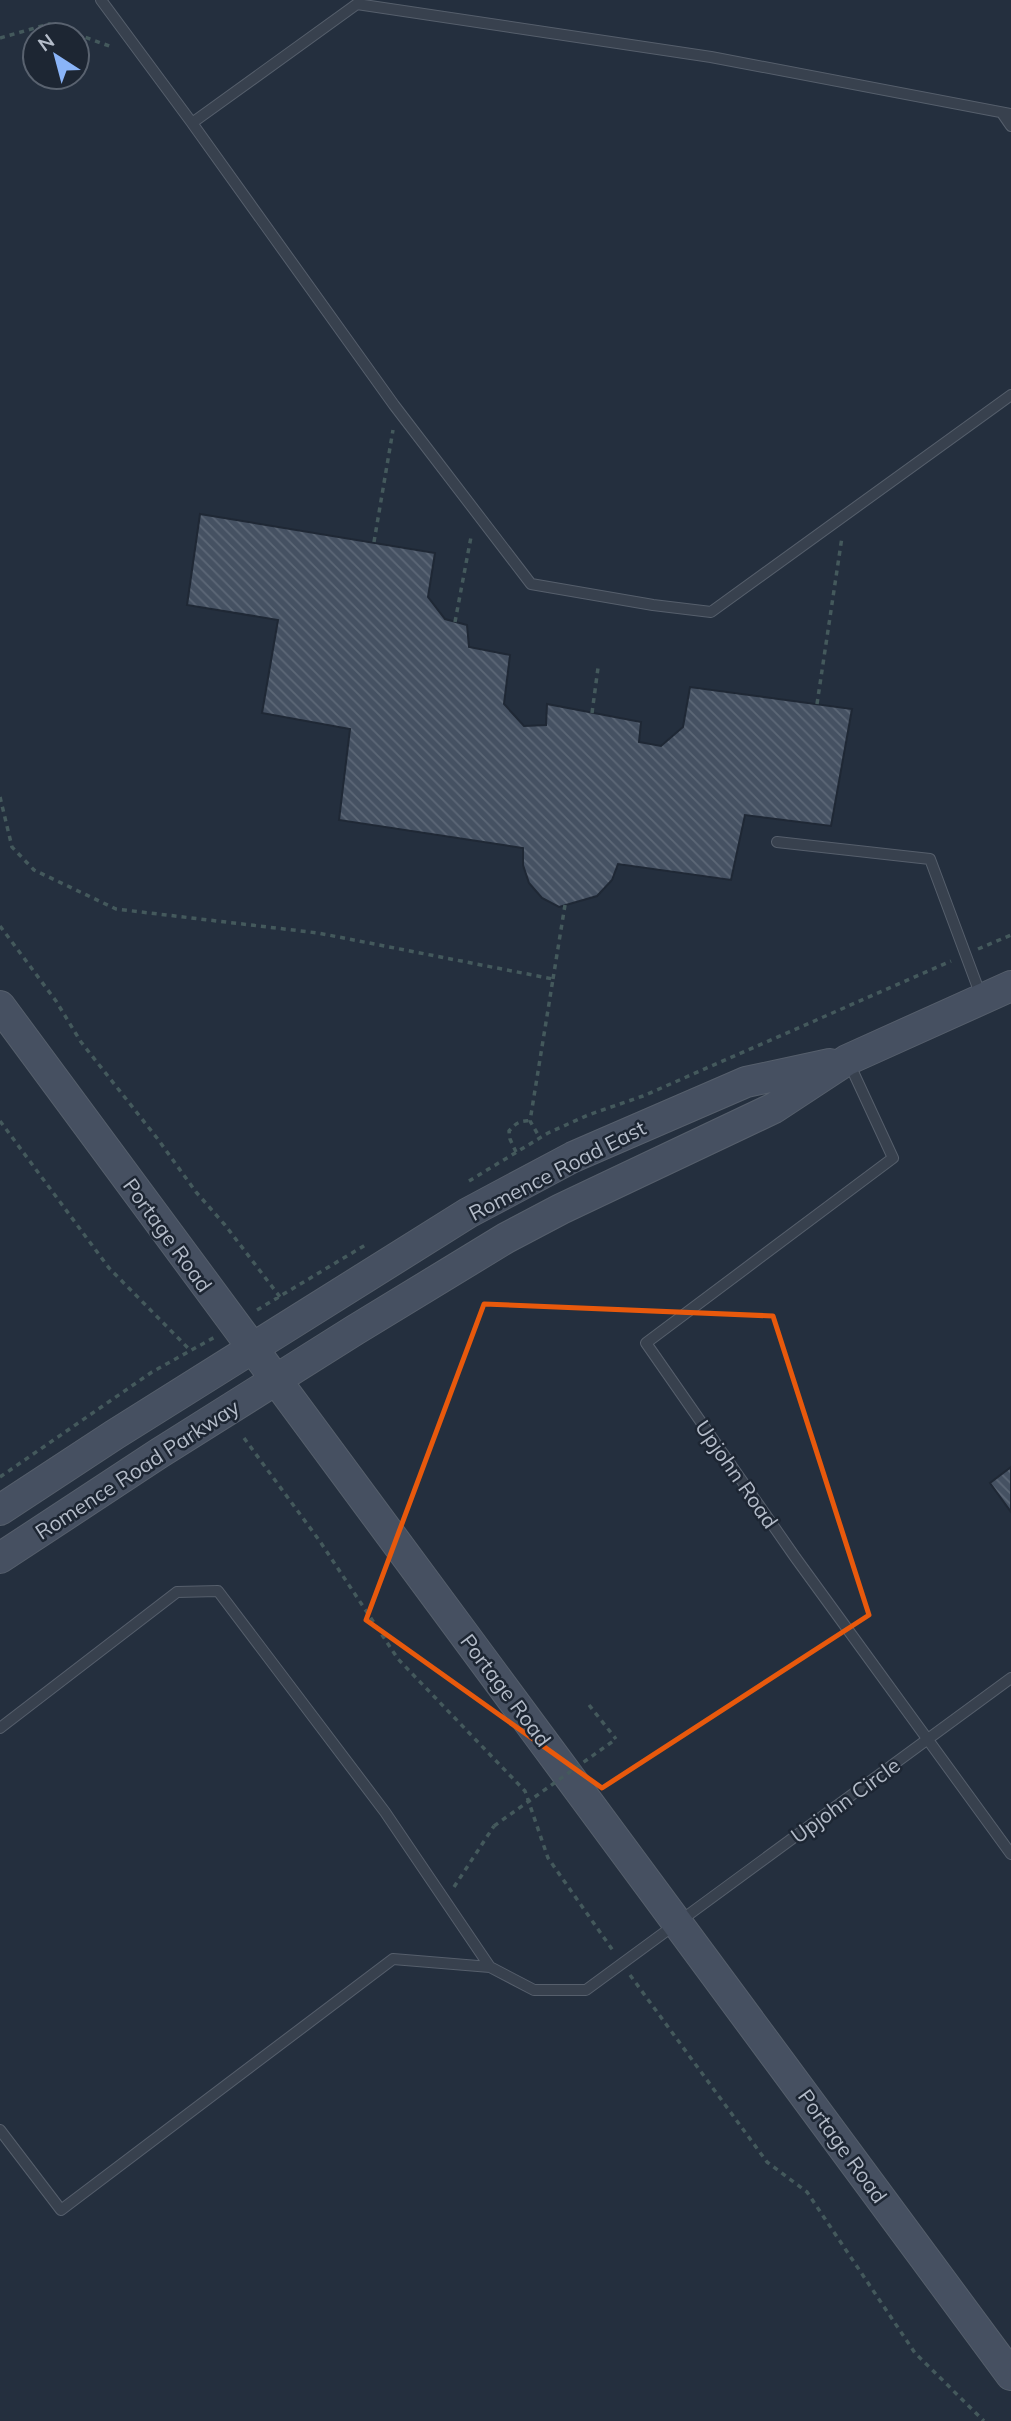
<svg xmlns="http://www.w3.org/2000/svg" width="1011" height="2421" font-family="Mulish,sans-serif">
	<style>
		.building { fill: url(#building-back-hatch); stroke: #1f2835; stroke-width: 2 }
		.lines { fill: none; stroke-linecap: round; stroke-linejoin: round }
		.lane-casing { stroke: #565f6c; stroke-width: 12 }
		.secondary-casing { stroke: #565f6c; stroke-width: 32 }
		.path { stroke: #44595c; stroke-width: 3.5; stroke-dasharray: 5 5; stroke-linecap: butt }
		.lane { stroke: #38414e; stroke-width: 10 }
		.secondary { stroke: #465061; stroke-width: 30 }
		.path-bridge { stroke: #44595c; stroke-width: 3.5; stroke-dasharray: 5 5; stroke-linecap: butt }
		.marked { fill: none; stroke: #e8590c; stroke-width: 5; stroke-linejoin: round }
		.labels { text-anchor: middle; dominant-baseline: central; stroke-width: 5; stroke-linejoin: round; paint-order: stroke }
		.street-label { font-size: 21px; fill: #b4bcc9; stroke: #1d2633 }
	</style>
	<defs>
		<pattern id="building-back-hatch" width="6" height="6" patternUnits="userSpaceOnUse" patternTransform="scale(1.75)"><rect width="6" height="6" fill="#455162"/><path d="M-1 5l2 2M0 0l6 6M5-1l2 2" fill="none" stroke="#5d6877"/></pattern>
	</defs>
	<rect width="100%" height="100%" fill="#242f3e"/>
	<path class="building" d="M200,514L435,553L428,597L445,619L467,625L469,647L510,655L504,704L524,726L546,725L547,704L641,722L639,742L661,746L683,727L690,687L852,709L831,826L745,815L731,880L618,864L612,880L597,896L559,907L542,898L529,883L523,865V848L339,820L350,729L262,713L278,620L187,605Z
		M1011,1467V1512L990,1483Z"/>
	<g class="lines">
		<defs>
			<path id="lane" d="M101,0L192,123L357,4L711,57L1011,114
				M1002,113L1011,126
				M192,123L394,405L531,584L653,605L711,612L1011,395
				M777,842L930,859L981,996
				M849,1063L893,1158L646,1343L795,1557L1011,1854
				M0,1728L177,1592L218,1591L385,1812L490,1967L534,1990H586L1011,1678
				M0,2130L61,2210L393,1959L490,1967"/>
			<path id="secondary" d="M0,1006L1011,2375
				M0,1510L114,1435L468,1213L573,1157L746,1082L830,1064
				M0,1558L158,1454L355,1330L506,1238L561,1209L774,1108L847,1060L1011,986"/>
		</defs>
		<use href="#lane" class="lane-casing"/>
		<use href="#secondary" class="secondary-casing"/>
		<path class="path" d="M0,38L49,24L112,47
			M374,542L393,430
			M455,622L471,537
			M817,704L842,537
			M592,713L598,668
			M0,797L12,847L34,870L116,909L318,933L553,979L530,1121L540,1138
			M0,926L56,1001L81,1042L157,1138L196,1192L225,1225L280,1297
			M978,949L1011,935
			M553,979L565,905
			M0,1121L109,1268L190,1350
			M516,1152L510,1139L509,1131C515,1124 520,1120 530,1121
			M469,1181L548,1133L588,1115L643,1096L951,961
			M257,1310L367,1244
			M244,1438L319,1540L398,1659L525,1791L548,1858L614,1952
			M0,1477L152,1372L215,1337
			M589,1705L616,1739
			M454,1887L494,1826
			M630,1975L767,2162L807,2192L915,2353L984,2421"/>
		<use href="#lane" class="lane"/>
		<use href="#secondary" class="secondary"/>
		<path class="path-bridge" d="M494,1826L616,1739"/>
	</g>
	<path class="marked" d="M484,1304L773,1316L869,1615L602,1788L366,1620Z"/>
	<g class="labels">
		<g class="street-label">
			<text transform="translate(557 1170) rotate(-27)">Romence Road East</text>
			<text transform="translate(168 1235) rotate(54)">Portage Road</text>
			<text transform="translate(137 1469) rotate(-33)">Romence Road Parkway</text>
			<text transform="translate(737 1474) rotate(55)">Upjohn Road</text>
			<text transform="translate(506 1690) rotate(53)">Portage Road</text>
			<text transform="translate(845 1800) rotate(-36)">Upjohn Circle</text>
			<text transform="translate(843 2146) rotate(54)">Portage Road</text>
		</g>
	</g>
	<g transform="translate(56 56) rotate(324)"><circle r="33" fill="#1d2633" stroke="#59626f" stroke-width="2"/>
	<path d="M0-5L12 26L0 18L-12 26Z" fill="#8ab4f8"/>
	<text y="-10" font-size="19" font-weight="bold" text-anchor="middle" fill="#b4bcc9">N</text>
	</g>
</svg>
